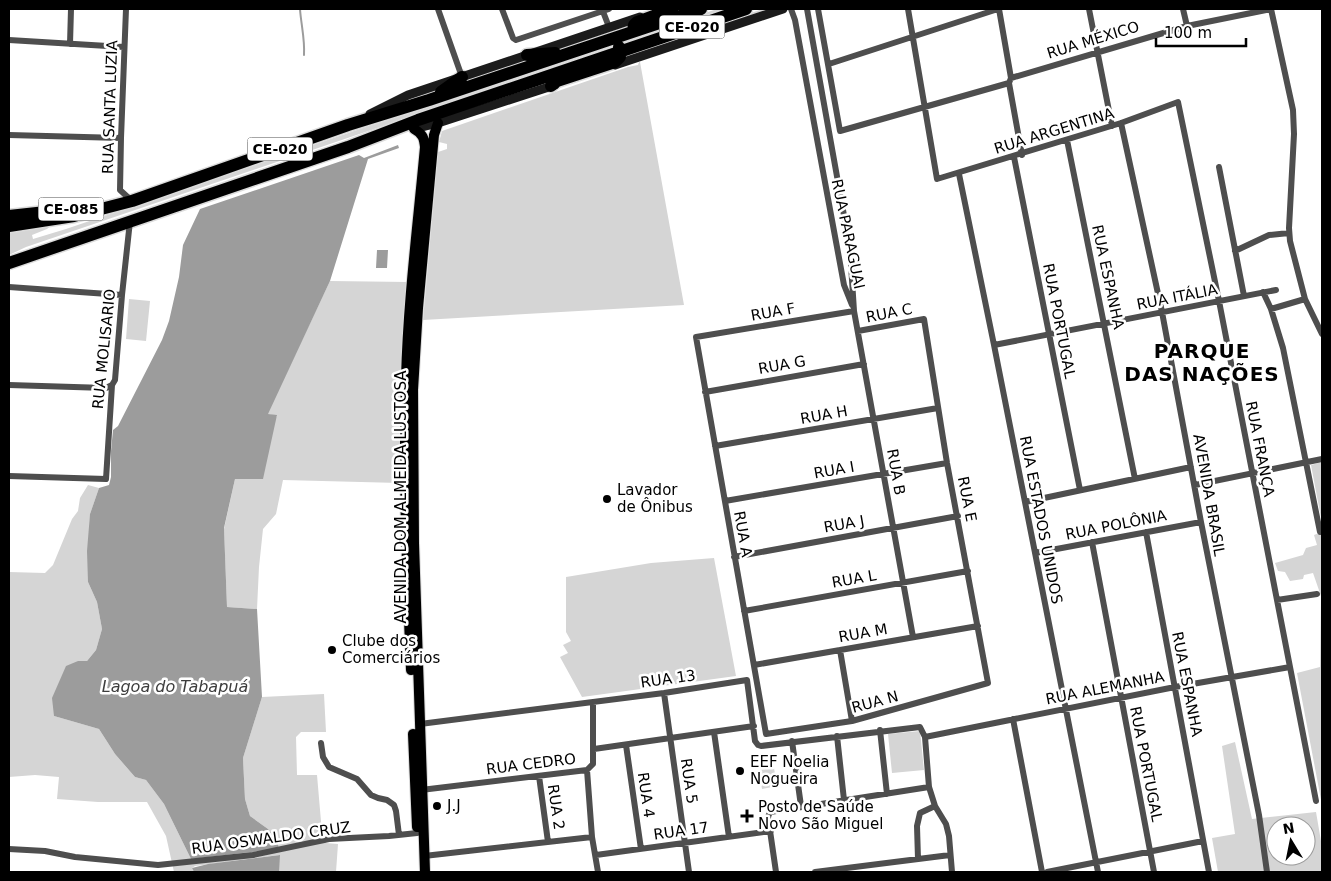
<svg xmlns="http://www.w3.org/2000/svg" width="1331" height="881" font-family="'DejaVu Sans',sans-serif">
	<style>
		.green { fill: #d5d5d5; fill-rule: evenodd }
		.water { fill: #9c9c9c }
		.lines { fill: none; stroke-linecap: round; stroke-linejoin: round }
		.stream { stroke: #9c9c9c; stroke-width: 2 }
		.primary-casing { stroke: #dbdbdb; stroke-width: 12 }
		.highway-casing { stroke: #dbdbdb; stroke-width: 15 }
		.street { stroke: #4e4e4e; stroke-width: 6 }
		.secondary { stroke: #1b1b1b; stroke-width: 9 }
		.primary { stroke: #000; stroke-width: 10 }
		.highway { stroke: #000; stroke-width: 12 }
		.poi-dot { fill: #000; stroke: #fff; stroke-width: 2 }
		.labels { text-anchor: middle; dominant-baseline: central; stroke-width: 5; stroke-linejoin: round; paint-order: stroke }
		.shield { fill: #fff; stroke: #4c4c4c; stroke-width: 1 }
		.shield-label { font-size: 14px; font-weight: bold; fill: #000 }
		.street-label { font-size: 15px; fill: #000; stroke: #fff }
		.poi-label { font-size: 15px; fill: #000; stroke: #fff; text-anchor: start }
		.water-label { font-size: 16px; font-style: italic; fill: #3d3d3d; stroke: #fff }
		.district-label { font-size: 20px; font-weight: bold; letter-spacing: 1px; fill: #000; stroke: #fff }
	</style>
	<rect width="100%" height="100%" fill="#fff"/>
	<path class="green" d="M717,9H731L639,38V35Z
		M763,9H773L626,57L627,54Z
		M610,44L614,45L613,48L26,247L9,255V229L53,224L47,229L32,235L33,239L66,229Z
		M639,62H640L684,305L423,320L438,152L447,149V144L439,142L442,131L628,67L638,65Z
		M330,281L408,282L401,376L397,377V381L400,383V483L283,480L276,514L263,529L259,567L257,609L227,607L224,529L235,479L277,416L267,414Z
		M129,299L150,301L146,341L126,339Z
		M1322,462V523L1311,465Z
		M88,485L99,488L90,514L88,582L97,602L102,629L96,650L87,661H78L54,716L99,729L115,754L135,777L146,780L164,804L191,859L279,849L277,839L268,829L250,816L245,799L243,758L262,697L324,694L326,732H301L296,737L297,775H317L322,833L326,843L338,844L336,872H279V855L195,866L192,868L194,872H174L166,836L147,802H98L57,799L59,777L35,775L9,777V572L45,573L53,565L72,519L78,511L80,498Z
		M1322,532V805L1297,673L1320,667L1321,596L1313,573L1304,575L1303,579L1290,581L1285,572L1278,571L1275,563L1303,555L1306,548L1317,545L1314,535Z
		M714,558L736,676L582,697L560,657L568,653L563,645L571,641L566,632V577L651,563Z
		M920,731L924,770L892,773L888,734Z
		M1235,742L1252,819L1316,812L1322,847V872H1218L1212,838L1235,834L1222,746ZM1276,826H1306V856H1276Z
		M774,768L777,786L762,789L759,770Z"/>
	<path class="water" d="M398,145L399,148L368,159L330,281L268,414L277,415L263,479H235L224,528L227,607L257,609L262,697L243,758L245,799L250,816L268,829L277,839L279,849L191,859L164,804L146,780L135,777L115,754L99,729L54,716L52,698L66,666L78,661H87L96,650L102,629L97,602L88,582L87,551L90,514L99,488L109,485L111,477V451L113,430L118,426L162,340L169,321L179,277L183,245L200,209L359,155L364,158Z
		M377,250H388L387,268H376Z
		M280,855L279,872H194L192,868L208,864Z"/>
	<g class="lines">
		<path class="stream" d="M300,9C301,24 305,39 304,55"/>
		<defs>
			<path id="primary" d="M411,670C407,573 403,475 406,378C408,301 418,224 425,147C424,138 423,134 414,129
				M413,734L417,827
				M425,872L414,543L413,390L418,308L434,135L438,123"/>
			<path id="highway" d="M633,30L634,25L637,22L672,9
				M527,55L555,53
				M551,86L557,81L615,62L620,57L619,47
				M441,92L462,77
				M9,216L55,211
				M9,226L74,216L132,201L348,125L429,100L701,9
				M9,263L348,147L418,120L746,9"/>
		</defs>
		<use href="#primary" class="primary-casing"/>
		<use href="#highway" class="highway-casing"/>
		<path class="street" d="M126,9L121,138L120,190L132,201
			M438,9L462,77
			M502,9L513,38L516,40L609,9
			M602,9L609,27
			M791,9L795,20L844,285L852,305
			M807,9L850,249L854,311L913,637
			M818,9L840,131L1009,83
			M908,9L937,179L1121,123L1178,102L1219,301L1316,801
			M999,9L1011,78L1009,83L1022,155
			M1089,9L1112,126
			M1183,9L1187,26
			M9,40L124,47
			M70,44L71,9
			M829,64L998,9
			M1011,78L1187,26L1271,9L1293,110L1294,134L1289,228L1290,241L1305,299L1322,334
			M1121,123L1162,312L1201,522L1259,815L1267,872
			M9,135L121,138
			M1067,140L1135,479
			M1014,157L1080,490
			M1219,167L1244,296
			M959,174L994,345L1098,872
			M1235,251L1269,235L1289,233
			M9,287L122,295
			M1263,292L1271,309L1283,348L1320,532
			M1271,309L1305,299
			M854,311L696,337L766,734L852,721L988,683L947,463L924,319L858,331
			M994,345L1276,290
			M9,385L106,388L112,385
			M705,392L864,364
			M715,446L938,408
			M9,476L106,479L112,385L115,380L122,295L130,221
			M1195,485L1322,459
			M725,501L947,463
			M1025,502L1191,467
			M1146,532L1209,872
			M1092,542L1154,872
			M1035,553L1201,522
			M734,557L958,516
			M1277,600L1317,594
			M744,611L968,571
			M840,650L852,721
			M754,665L978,626
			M664,693L689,872
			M1013,719L1042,872
			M420,724L664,693L747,680L755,741L758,745L761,746L920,727L925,737L929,787L935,806L946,824L949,836L952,872
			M880,730L887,794
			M714,732L729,837
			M837,736L844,800
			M925,737L1175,687L1290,667
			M792,741L801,806
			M321,743L323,757L329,767L357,779L371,795L378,798L387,800L394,805L396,811L399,835
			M626,745L641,849
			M594,749L754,726
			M587,770L592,837L598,872
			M539,776L548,842
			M421,790L587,770L593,764V702
			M9,849L45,851L75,857L158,865L253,855L329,839L389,836L417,833
			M596,855L771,831
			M424,856L592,837
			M918,859L917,826L920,813L935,806
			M776,872L768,817L770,812L929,787
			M815,872L950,855
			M1047,872L1203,841"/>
		<path class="secondary" d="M615,65L783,9
			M370,114L408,95L640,17
			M414,129L438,123L555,85"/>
		<use href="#primary" class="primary"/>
		<use href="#highway" class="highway"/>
	</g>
	<g class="poi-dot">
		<circle cx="607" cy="499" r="5"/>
		<circle cx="332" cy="650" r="5"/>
		<circle cx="740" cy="771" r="5"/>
		<circle cx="437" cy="806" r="5"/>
		<path d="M744.5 808.5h5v5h5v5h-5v5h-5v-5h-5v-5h5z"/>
	</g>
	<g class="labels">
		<g class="shield">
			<rect x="659.5" y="15.5" width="65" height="23" rx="4"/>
			<rect x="247.5" y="137.5" width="65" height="23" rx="4"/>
			<rect x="38.5" y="197.5" width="65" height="23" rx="4"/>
		</g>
		<g class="shield-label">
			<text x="692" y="27">CE-020</text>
			<text x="280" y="149">CE-020</text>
			<text x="71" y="209">CE-085</text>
		</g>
		<g class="street-label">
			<text transform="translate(1093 40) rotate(-17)">RUA MÉXICO</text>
			<text transform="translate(110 107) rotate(-88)">RUA SANTA LUZIA</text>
			<text transform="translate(1054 131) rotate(-17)">RUA ARGENTINA</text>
			<text transform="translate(848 234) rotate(78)">RUA PARAGUAI</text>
			<text transform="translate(1108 277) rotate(78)">RUA ESPANHA</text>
			<text transform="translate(1177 297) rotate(-11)">RUA ITÁLIA</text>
			<text transform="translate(773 312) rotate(-10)">RUA F</text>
			<text transform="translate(889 313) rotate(-11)">RUA C</text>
			<text transform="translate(1059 321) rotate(79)">RUA PORTUGAL</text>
			<text transform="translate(104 349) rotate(-84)">RUA MOLISARIO</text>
			<text transform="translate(782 365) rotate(-10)">RUA G</text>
			<text transform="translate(824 415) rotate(-10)">RUA H</text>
			<text transform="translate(1260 449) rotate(79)">RUA FRANÇA</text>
			<text transform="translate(834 470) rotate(-10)">RUA I</text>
			<text transform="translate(896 472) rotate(80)">RUA B</text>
			<text transform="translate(1209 495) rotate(80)">AVENIDA BRASIL</text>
			<text transform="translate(401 497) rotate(-90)">AVENIDA DOM ALMEIDA LUSTOSA</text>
			<text transform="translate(967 499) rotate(79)">RUA E</text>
			<text transform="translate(1041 520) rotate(79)">RUA ESTADOS UNIDOS</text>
			<text transform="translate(844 524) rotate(-10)">RUA J</text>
			<text transform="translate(1116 525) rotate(-11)">RUA POLÔNIA</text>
			<text transform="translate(743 534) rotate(80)">RUA A</text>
			<text transform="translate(854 579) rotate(-10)">RUA L</text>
			<text transform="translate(863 633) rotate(-10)">RUA M</text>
			<text transform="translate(668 679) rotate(-8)">RUA 13</text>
			<text transform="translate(1187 684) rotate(79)">RUA ESPANHA</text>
			<text transform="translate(1105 688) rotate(-11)">RUA ALEMANHA</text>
			<text transform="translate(875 702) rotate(-15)">RUA N</text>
			<text transform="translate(531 764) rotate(-7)">RUA CEDRO</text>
			<text transform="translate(1146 764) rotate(79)">RUA PORTUGAL</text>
			<text transform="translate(689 781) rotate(82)">RUA 5</text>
			<text transform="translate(646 795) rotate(82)">RUA 4</text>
			<text transform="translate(556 807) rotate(82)">RUA 2</text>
			<text transform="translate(681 831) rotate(-8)">RUA 17</text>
			<text transform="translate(271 838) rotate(-8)">RUA OSWALDO CRUZ</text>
		</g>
		<g class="poi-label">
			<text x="617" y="490">Lavador<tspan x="617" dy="17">de Ônibus</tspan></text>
			<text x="342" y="641">Clube dos<tspan x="342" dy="17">Comerciários</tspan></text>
			<text x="750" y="762">EEF Noelia<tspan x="750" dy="17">Nogueira</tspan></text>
			<text x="447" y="806">J.J</text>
			<text x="758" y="807">Posto de Saúde<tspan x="758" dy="17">Novo São Miguel</tspan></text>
		</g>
		<g class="water-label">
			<text x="175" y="686">Lagoa do Tabapuá</text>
		</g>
		<g class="district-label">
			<text x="1202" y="351">PARQUE<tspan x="1202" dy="23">DAS NAÇÕES</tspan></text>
		</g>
	</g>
	<rect width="1331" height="881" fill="none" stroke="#000000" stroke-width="20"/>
	<g transform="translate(1291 841) rotate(350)"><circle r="24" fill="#ffffff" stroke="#999999"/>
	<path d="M0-4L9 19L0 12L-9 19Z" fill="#000000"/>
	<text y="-8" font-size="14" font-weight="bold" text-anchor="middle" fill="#000000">N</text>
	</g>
	<path d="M1156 38v8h90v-8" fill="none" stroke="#000000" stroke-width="2.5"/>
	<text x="1164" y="38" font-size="15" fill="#000000" stroke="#ffffff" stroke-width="4" paint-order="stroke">100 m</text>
</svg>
